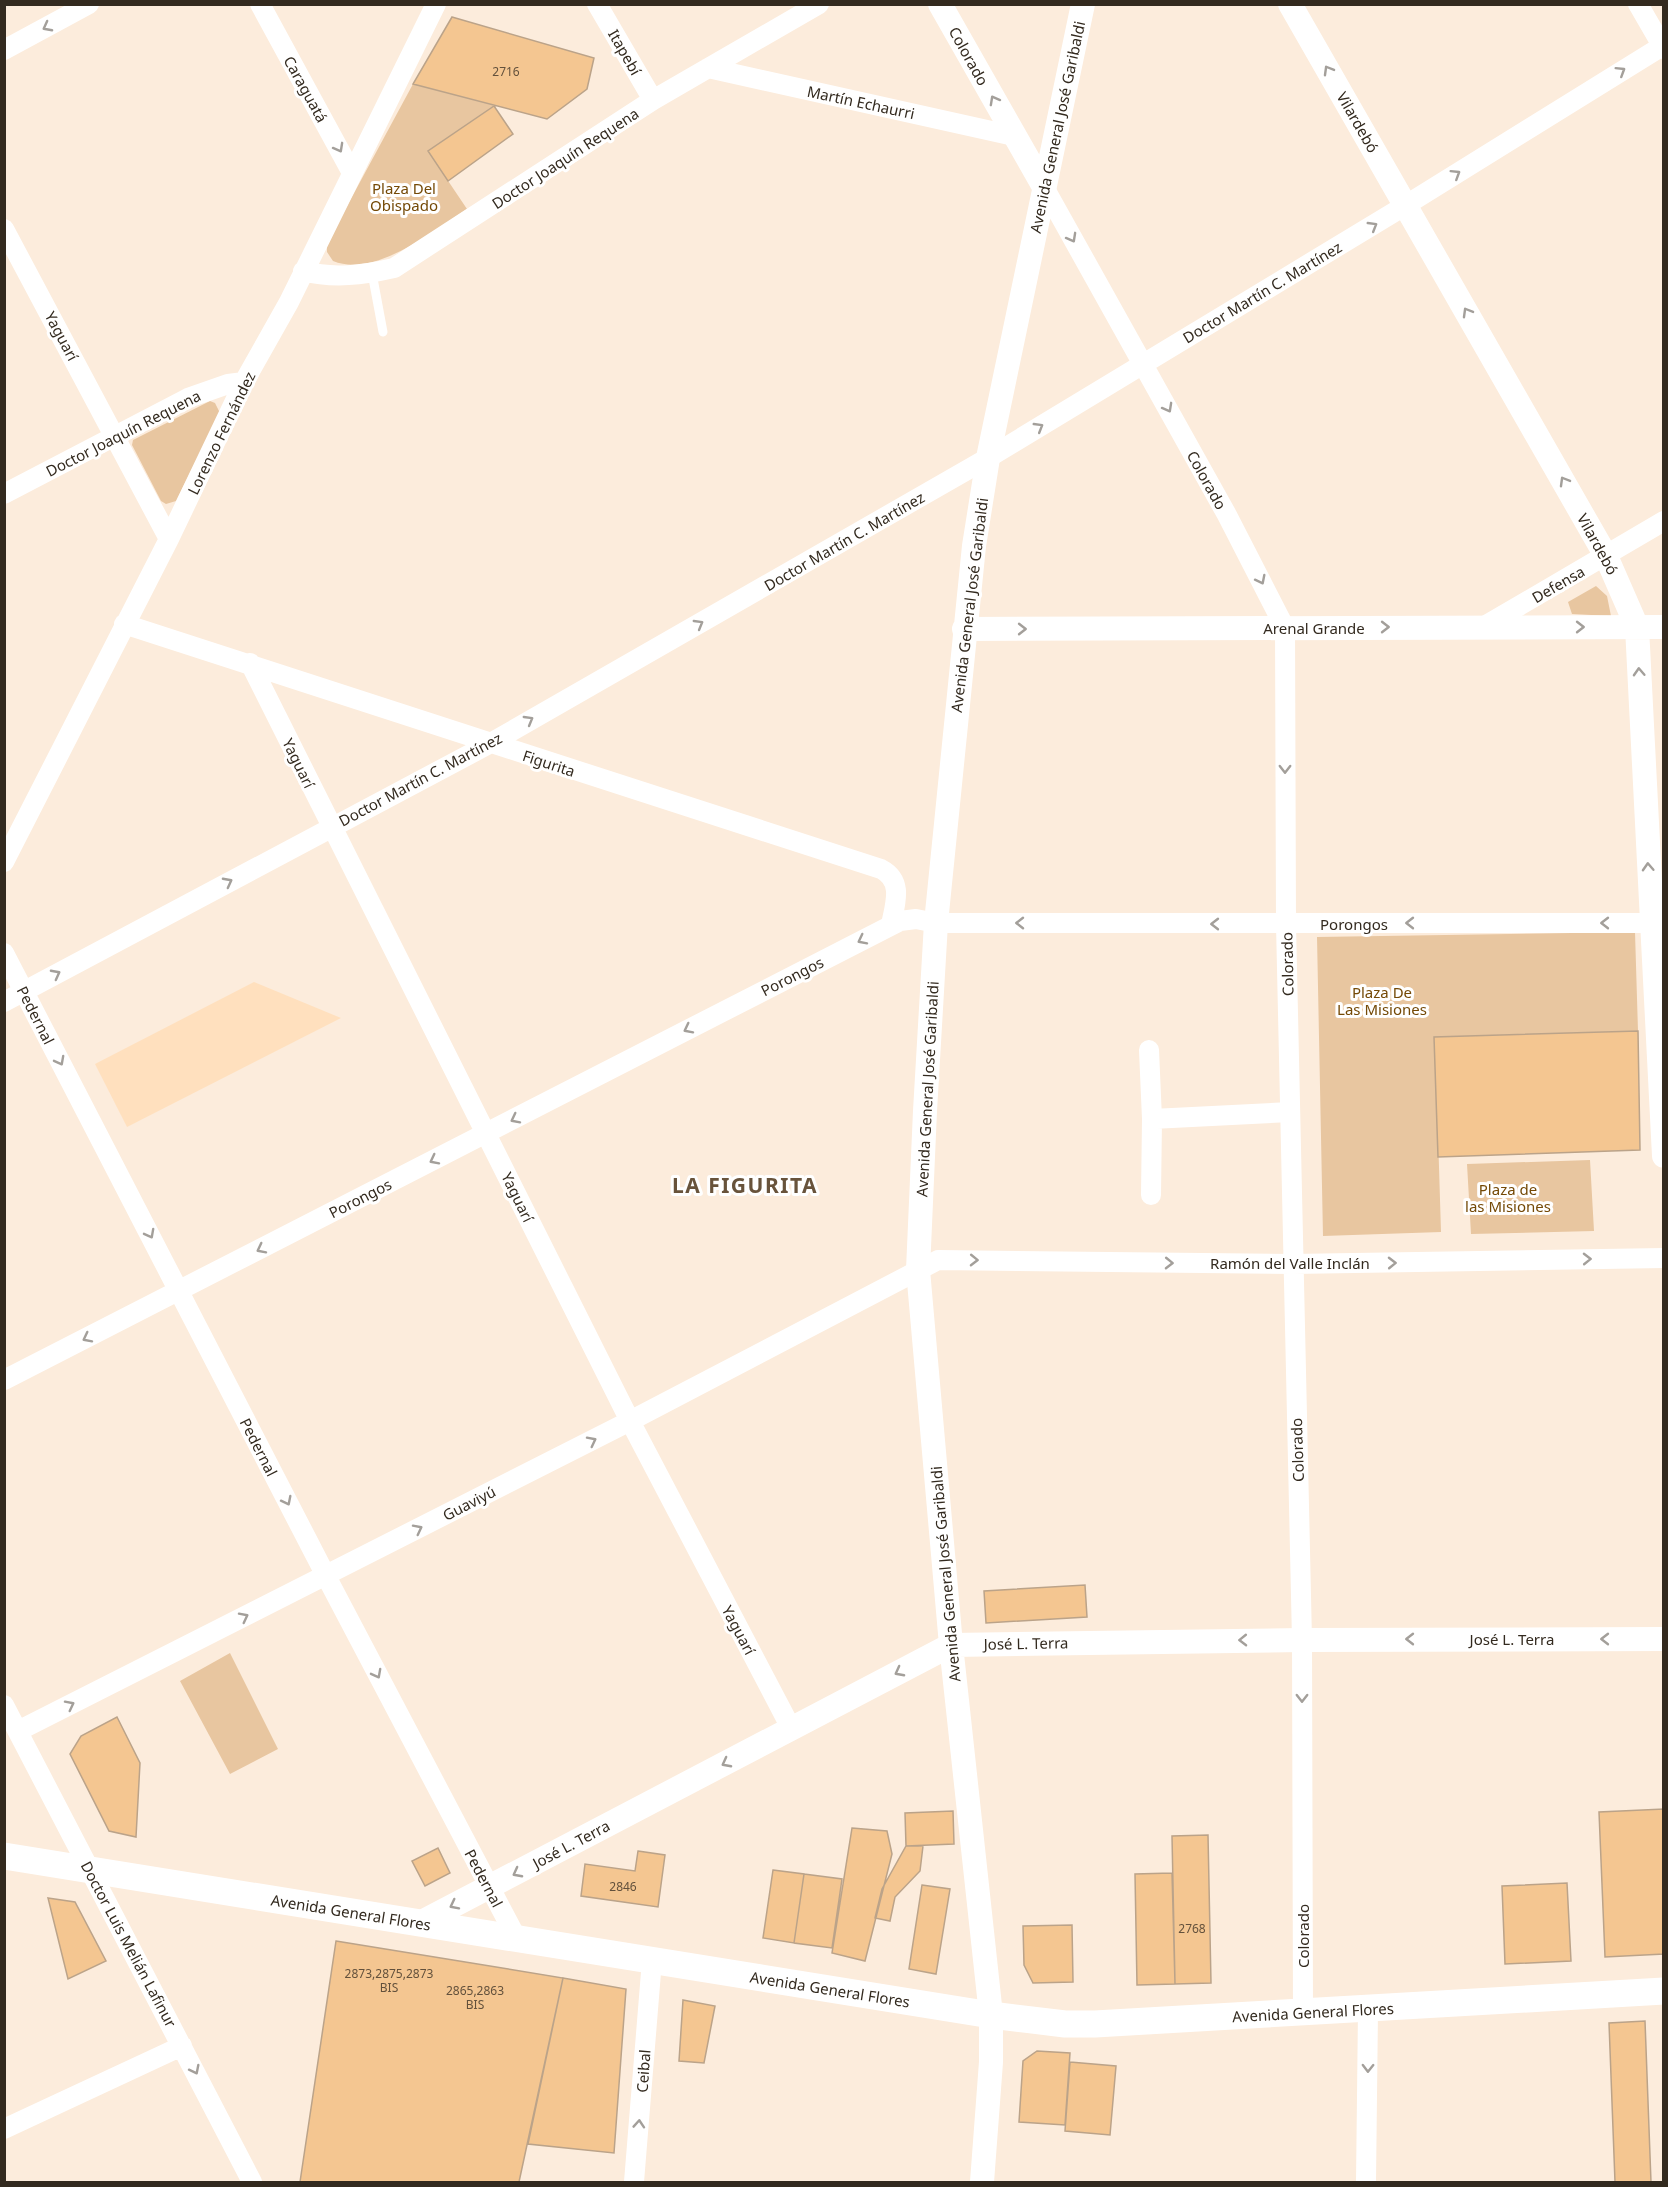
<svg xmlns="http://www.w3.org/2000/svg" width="1668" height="2187" font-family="'Noto Sans',sans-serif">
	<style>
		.built { fill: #ffe0be }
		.green { fill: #e8c6a0 }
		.building { fill: #f4c691; stroke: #bba389; stroke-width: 1.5 }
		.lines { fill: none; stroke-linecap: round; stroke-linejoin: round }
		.service { stroke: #fff; stroke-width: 9 }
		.minor { stroke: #fff; stroke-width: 20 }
		.tertiary { stroke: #fff; stroke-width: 24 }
		.secondary { stroke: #fff; stroke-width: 27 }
		.oneway { stroke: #a39f9a }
		.labels { text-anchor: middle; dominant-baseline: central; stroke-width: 6; stroke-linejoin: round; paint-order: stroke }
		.number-label { font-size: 12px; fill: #63513c }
		.street-label { font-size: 15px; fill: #332a1f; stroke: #fff }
		.park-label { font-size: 15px; fill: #744906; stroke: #fff }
		.district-label { font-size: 21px; font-weight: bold; letter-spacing: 1.5px; fill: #68533b; stroke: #fff }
	</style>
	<rect width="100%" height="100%" fill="#fcecdc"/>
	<path class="built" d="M254,982L341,1018L127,1127L95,1064Z"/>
	<path class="green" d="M413,84L496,105L428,151L467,209C433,231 376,278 333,261L327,252V243Z
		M210,401L215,403L220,413L176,501L166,504L161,501L132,445L133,440Z
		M1596,586L1607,596L1611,616L1572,614L1568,602Z
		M1635,932L1638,1031L1435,1037L1441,1232L1323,1236L1317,937Z
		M1590,1160L1594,1231L1471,1234L1467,1164Z
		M230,1653L278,1749L230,1774L180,1681Z"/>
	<path class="building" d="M452,17L594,58L587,89L547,119L413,84Z
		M494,106L513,134L448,181L428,151Z
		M1638,1031L1640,1150L1438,1157L1434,1037Z
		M1085,1585L1087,1617L986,1623L984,1591Z
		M117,1717L140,1763L136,1837L109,1831L70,1754L81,1736Z
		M1664,1809V1954L1605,1957L1599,1812Z
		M953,1811L954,1844L906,1846L905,1813Z
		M852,1828L887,1831L892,1854L865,1961L832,1953Z
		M1208,1835L1211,1983L1175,1984L1172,1836Z
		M906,1846H923L920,1871L895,1897L890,1921L875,1918L882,1889Z
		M438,1848L450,1873L425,1886L412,1861Z
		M638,1851L665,1855L658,1907L581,1896L585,1864L635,1871Z
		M773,1870L804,1874L794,1943L763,1938Z
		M1172,1873L1175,1984L1137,1985L1135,1874Z
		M804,1874L842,1879L832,1948L794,1943Z
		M1567,1883L1571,1961L1505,1964L1502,1886Z
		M922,1885L950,1889L936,1974L909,1969Z
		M48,1898L75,1902L106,1961L68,1979Z
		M1072,1925L1073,1982L1033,1983L1024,1965L1023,1926Z
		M336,1941L563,1978L519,2182H300Z
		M563,1978L626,1989L614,2153L528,2144Z
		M683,2000L715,2006L704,2063L679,2061Z
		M1645,2021L1651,2182H1615L1609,2023Z
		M1037,2051L1070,2053L1065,2125L1019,2122L1023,2061Z
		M1070,2062L1116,2066L1110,2135L1065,2131Z"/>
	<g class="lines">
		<path class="service" d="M372,273L383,332"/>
		<path class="minor" d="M260,4L352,173
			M597,4L653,100
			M1638,4L1664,49
			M4,50L89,4
			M708,68L1014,136
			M1044,187L1227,515L1285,628L1286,924L1302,1640L1303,2013
			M4,229L169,539
			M303,271C334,279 363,275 394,268L653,100L819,4
			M4,494L188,398L228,384L244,382
			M124,624L881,869C904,881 895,904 891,925
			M1483,627L1664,521
			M250,663L630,1421L791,1728
			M4,862L169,539L244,382L289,302L436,4
			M4,953L326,1576L517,1939
			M4,1002L489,744L988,458L1406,205L1664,45
			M1149,1050L1152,1119
			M1151,1195L1152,1119L1290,1112
			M4,1380L900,921L916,919L936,923H1664
			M4,1705L252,2182
			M18,1731L630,1421L938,1260L1292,1264L1664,1258
			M4,2129L182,2046
			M634,2182L652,1960
			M1366,2182L1368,2010"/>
		<path class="tertiary" d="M940,4L1044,187
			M1290,4L1606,556L1637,627L1664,1156
			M964,629L1664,627
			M420,1923L951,1645L1302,1640L1664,1639
			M982,2182L991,2062V2015L951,1645L918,1270L925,1111L936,923L974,546L988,458L1083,4"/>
		<path class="secondary" d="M4,1856L991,2015L1065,2024H1095L1664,1991"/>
	</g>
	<defs><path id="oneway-chevron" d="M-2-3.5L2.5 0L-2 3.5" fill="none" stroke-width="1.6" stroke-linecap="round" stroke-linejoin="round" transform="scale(1.5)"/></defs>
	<g class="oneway">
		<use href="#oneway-chevron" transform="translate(47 27) rotate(152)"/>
		<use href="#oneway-chevron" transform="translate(1328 70) rotate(-120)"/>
		<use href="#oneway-chevron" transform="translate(1621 71) rotate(-32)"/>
		<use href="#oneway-chevron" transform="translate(994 100) rotate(-119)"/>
		<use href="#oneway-chevron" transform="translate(339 148) rotate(61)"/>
		<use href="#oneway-chevron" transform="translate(1456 174) rotate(-32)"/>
		<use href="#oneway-chevron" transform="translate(1373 226) rotate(-31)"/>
		<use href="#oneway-chevron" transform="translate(1072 238) rotate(61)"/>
		<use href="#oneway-chevron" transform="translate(1467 312) rotate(-120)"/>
		<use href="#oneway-chevron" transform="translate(1168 408) rotate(61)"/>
		<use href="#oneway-chevron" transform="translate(1039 427) rotate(-31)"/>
		<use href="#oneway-chevron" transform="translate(1564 481) rotate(-120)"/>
		<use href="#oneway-chevron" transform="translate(1261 580) rotate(63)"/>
		<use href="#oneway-chevron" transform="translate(699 624) rotate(-30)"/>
		<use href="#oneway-chevron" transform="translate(1385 627)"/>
		<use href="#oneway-chevron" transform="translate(1580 627)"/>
		<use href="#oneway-chevron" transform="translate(1022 629)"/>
		<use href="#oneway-chevron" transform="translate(1639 672) rotate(-93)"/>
		<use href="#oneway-chevron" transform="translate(529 720) rotate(-30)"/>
		<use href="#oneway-chevron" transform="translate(1285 769) rotate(90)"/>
		<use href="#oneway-chevron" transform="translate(1648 867) rotate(-93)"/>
		<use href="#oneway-chevron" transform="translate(228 882) rotate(-28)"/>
		<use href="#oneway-chevron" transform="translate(1020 923) rotate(-180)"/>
		<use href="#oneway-chevron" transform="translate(1410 923) rotate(180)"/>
		<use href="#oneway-chevron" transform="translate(1605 923) rotate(180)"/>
		<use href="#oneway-chevron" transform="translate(1215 924) rotate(-180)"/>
		<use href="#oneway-chevron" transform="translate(862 940) rotate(153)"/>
		<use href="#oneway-chevron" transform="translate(56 974) rotate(-28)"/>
		<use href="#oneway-chevron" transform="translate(688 1029) rotate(153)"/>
		<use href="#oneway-chevron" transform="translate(60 1061) rotate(62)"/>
		<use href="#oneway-chevron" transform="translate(515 1119) rotate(153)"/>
		<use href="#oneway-chevron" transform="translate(434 1160) rotate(153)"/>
		<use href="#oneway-chevron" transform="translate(150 1234) rotate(62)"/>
		<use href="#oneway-chevron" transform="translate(261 1249) rotate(153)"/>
		<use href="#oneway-chevron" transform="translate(1587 1259) rotate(-1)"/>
		<use href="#oneway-chevron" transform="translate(974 1260) rotate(1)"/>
		<use href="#oneway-chevron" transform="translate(1169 1263) rotate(1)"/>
		<use href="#oneway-chevron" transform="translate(1392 1263) rotate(-1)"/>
		<use href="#oneway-chevron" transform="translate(87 1338) rotate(153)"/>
		<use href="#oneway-chevron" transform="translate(592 1441) rotate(-27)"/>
		<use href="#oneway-chevron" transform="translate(287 1501) rotate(63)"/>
		<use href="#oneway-chevron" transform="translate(418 1529) rotate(-27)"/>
		<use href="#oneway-chevron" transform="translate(244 1617) rotate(-27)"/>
		<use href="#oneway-chevron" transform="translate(1410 1639) rotate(180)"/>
		<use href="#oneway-chevron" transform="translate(1605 1639) rotate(180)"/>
		<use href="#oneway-chevron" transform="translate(1243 1640) rotate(179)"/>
		<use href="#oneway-chevron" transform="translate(899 1672) rotate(152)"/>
		<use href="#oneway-chevron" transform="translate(377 1674) rotate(62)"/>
		<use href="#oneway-chevron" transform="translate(1302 1698) rotate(90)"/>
		<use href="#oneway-chevron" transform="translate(70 1705) rotate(-27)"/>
		<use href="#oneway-chevron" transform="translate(726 1763) rotate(152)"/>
		<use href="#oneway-chevron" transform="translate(517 1873) rotate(152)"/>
		<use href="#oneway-chevron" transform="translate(454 1905) rotate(153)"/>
		<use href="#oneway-chevron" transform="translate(1368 2068) rotate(91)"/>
		<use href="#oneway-chevron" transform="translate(195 2070) rotate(63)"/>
		<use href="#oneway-chevron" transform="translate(639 2124) rotate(-86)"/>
	</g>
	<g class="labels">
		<g class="number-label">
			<text x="506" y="71">2716</text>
			<text x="623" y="1886">2846</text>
			<text x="1192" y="1928">2768</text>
			<text x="389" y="1973">2873,2875,2873<tspan x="389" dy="14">BIS</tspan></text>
			<text x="475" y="1990">2865,2863<tspan x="475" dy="14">BIS</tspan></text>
		</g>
		<g class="street-label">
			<text transform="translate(625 52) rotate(60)">Itapebí</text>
			<text transform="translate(969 56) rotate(61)">Colorado</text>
			<text transform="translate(306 89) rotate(61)">Caraguatá</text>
			<text transform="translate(861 102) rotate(12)">Martín Echaurri</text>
			<text transform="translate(1358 122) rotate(60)">Vilardebó</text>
			<text transform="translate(1057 127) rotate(-78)">Avenida General José Garibaldi</text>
			<text transform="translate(565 158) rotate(-33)">Doctor Joaquín Requena</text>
			<text transform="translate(1262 292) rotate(-31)">Doctor Martín C. Martínez</text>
			<text transform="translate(62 336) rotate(62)">Yaguarí</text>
			<text transform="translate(123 433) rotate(-27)">Doctor Joaquín Requena</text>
			<text transform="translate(221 433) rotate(-64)">Lorenzo Fernández</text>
			<text transform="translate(1207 480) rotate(61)">Colorado</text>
			<text transform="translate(844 541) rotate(-30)">Doctor Martín C. Martínez</text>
			<text transform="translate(1598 544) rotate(61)">Vilardebó</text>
			<text transform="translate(1558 584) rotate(-30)">Defensa</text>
			<text transform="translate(969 605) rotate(-83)">Avenida General José Garibaldi</text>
			<text x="1314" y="628">Arenal Grande</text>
			<text transform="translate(299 763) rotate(64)">Yaguarí</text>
			<text transform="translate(549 763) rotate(18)">Figurita</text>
			<text transform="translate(420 779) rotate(-28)">Doctor Martín C. Martínez</text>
			<text x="1354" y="924">Porongos</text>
			<text transform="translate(1287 964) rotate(-91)">Colorado</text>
			<text transform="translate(792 976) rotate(-27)">Porongos</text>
			<text transform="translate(36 1015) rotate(63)">Pedernal</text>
			<text transform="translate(927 1089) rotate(-87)">Avenida General José Garibaldi</text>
			<text transform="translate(518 1197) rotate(64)">Yaguarí</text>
			<text transform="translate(360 1198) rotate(-27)">Porongos</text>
			<text x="1290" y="1263">Ramón del Valle Inclán</text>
			<text transform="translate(259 1447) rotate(63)">Pedernal</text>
			<text transform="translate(1297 1450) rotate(-92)">Colorado</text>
			<text transform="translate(469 1503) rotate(-27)">Guaviyú</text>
			<text transform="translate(945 1574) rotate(-95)">Avenida General José Garibaldi</text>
			<text transform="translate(739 1630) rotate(62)">Yaguarí</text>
			<text x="1512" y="1639">José L. Terra</text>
			<text transform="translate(1026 1643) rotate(-1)">José L. Terra</text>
			<text transform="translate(571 1844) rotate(-28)">José L. Terra</text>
			<text transform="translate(484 1878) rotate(62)">Pedernal</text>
			<text transform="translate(351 1912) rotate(9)">Avenida General Flores</text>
			<text transform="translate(1303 1936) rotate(-90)">Colorado</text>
			<text transform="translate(129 1944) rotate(62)">Doctor Luis Melián Lafinur</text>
			<text transform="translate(830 1989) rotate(9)">Avenida General Flores</text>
			<text transform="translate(1313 2012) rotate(-3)">Avenida General Flores</text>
			<text transform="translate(643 2071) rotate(-86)">Ceibal</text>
		</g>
		<g class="park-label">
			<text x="404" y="188">Plaza Del<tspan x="404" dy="17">Obispado</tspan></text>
			<text x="1382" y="992">Plaza De<tspan x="1382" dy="17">Las Misiones</tspan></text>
			<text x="1508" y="1189">Plaza de<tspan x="1508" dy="17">las Misiones</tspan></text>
		</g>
		<g class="district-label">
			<text x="745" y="1185">LA FIGURITA</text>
		</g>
	</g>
	<rect width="1668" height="2187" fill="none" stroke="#332a1f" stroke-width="12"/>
</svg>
